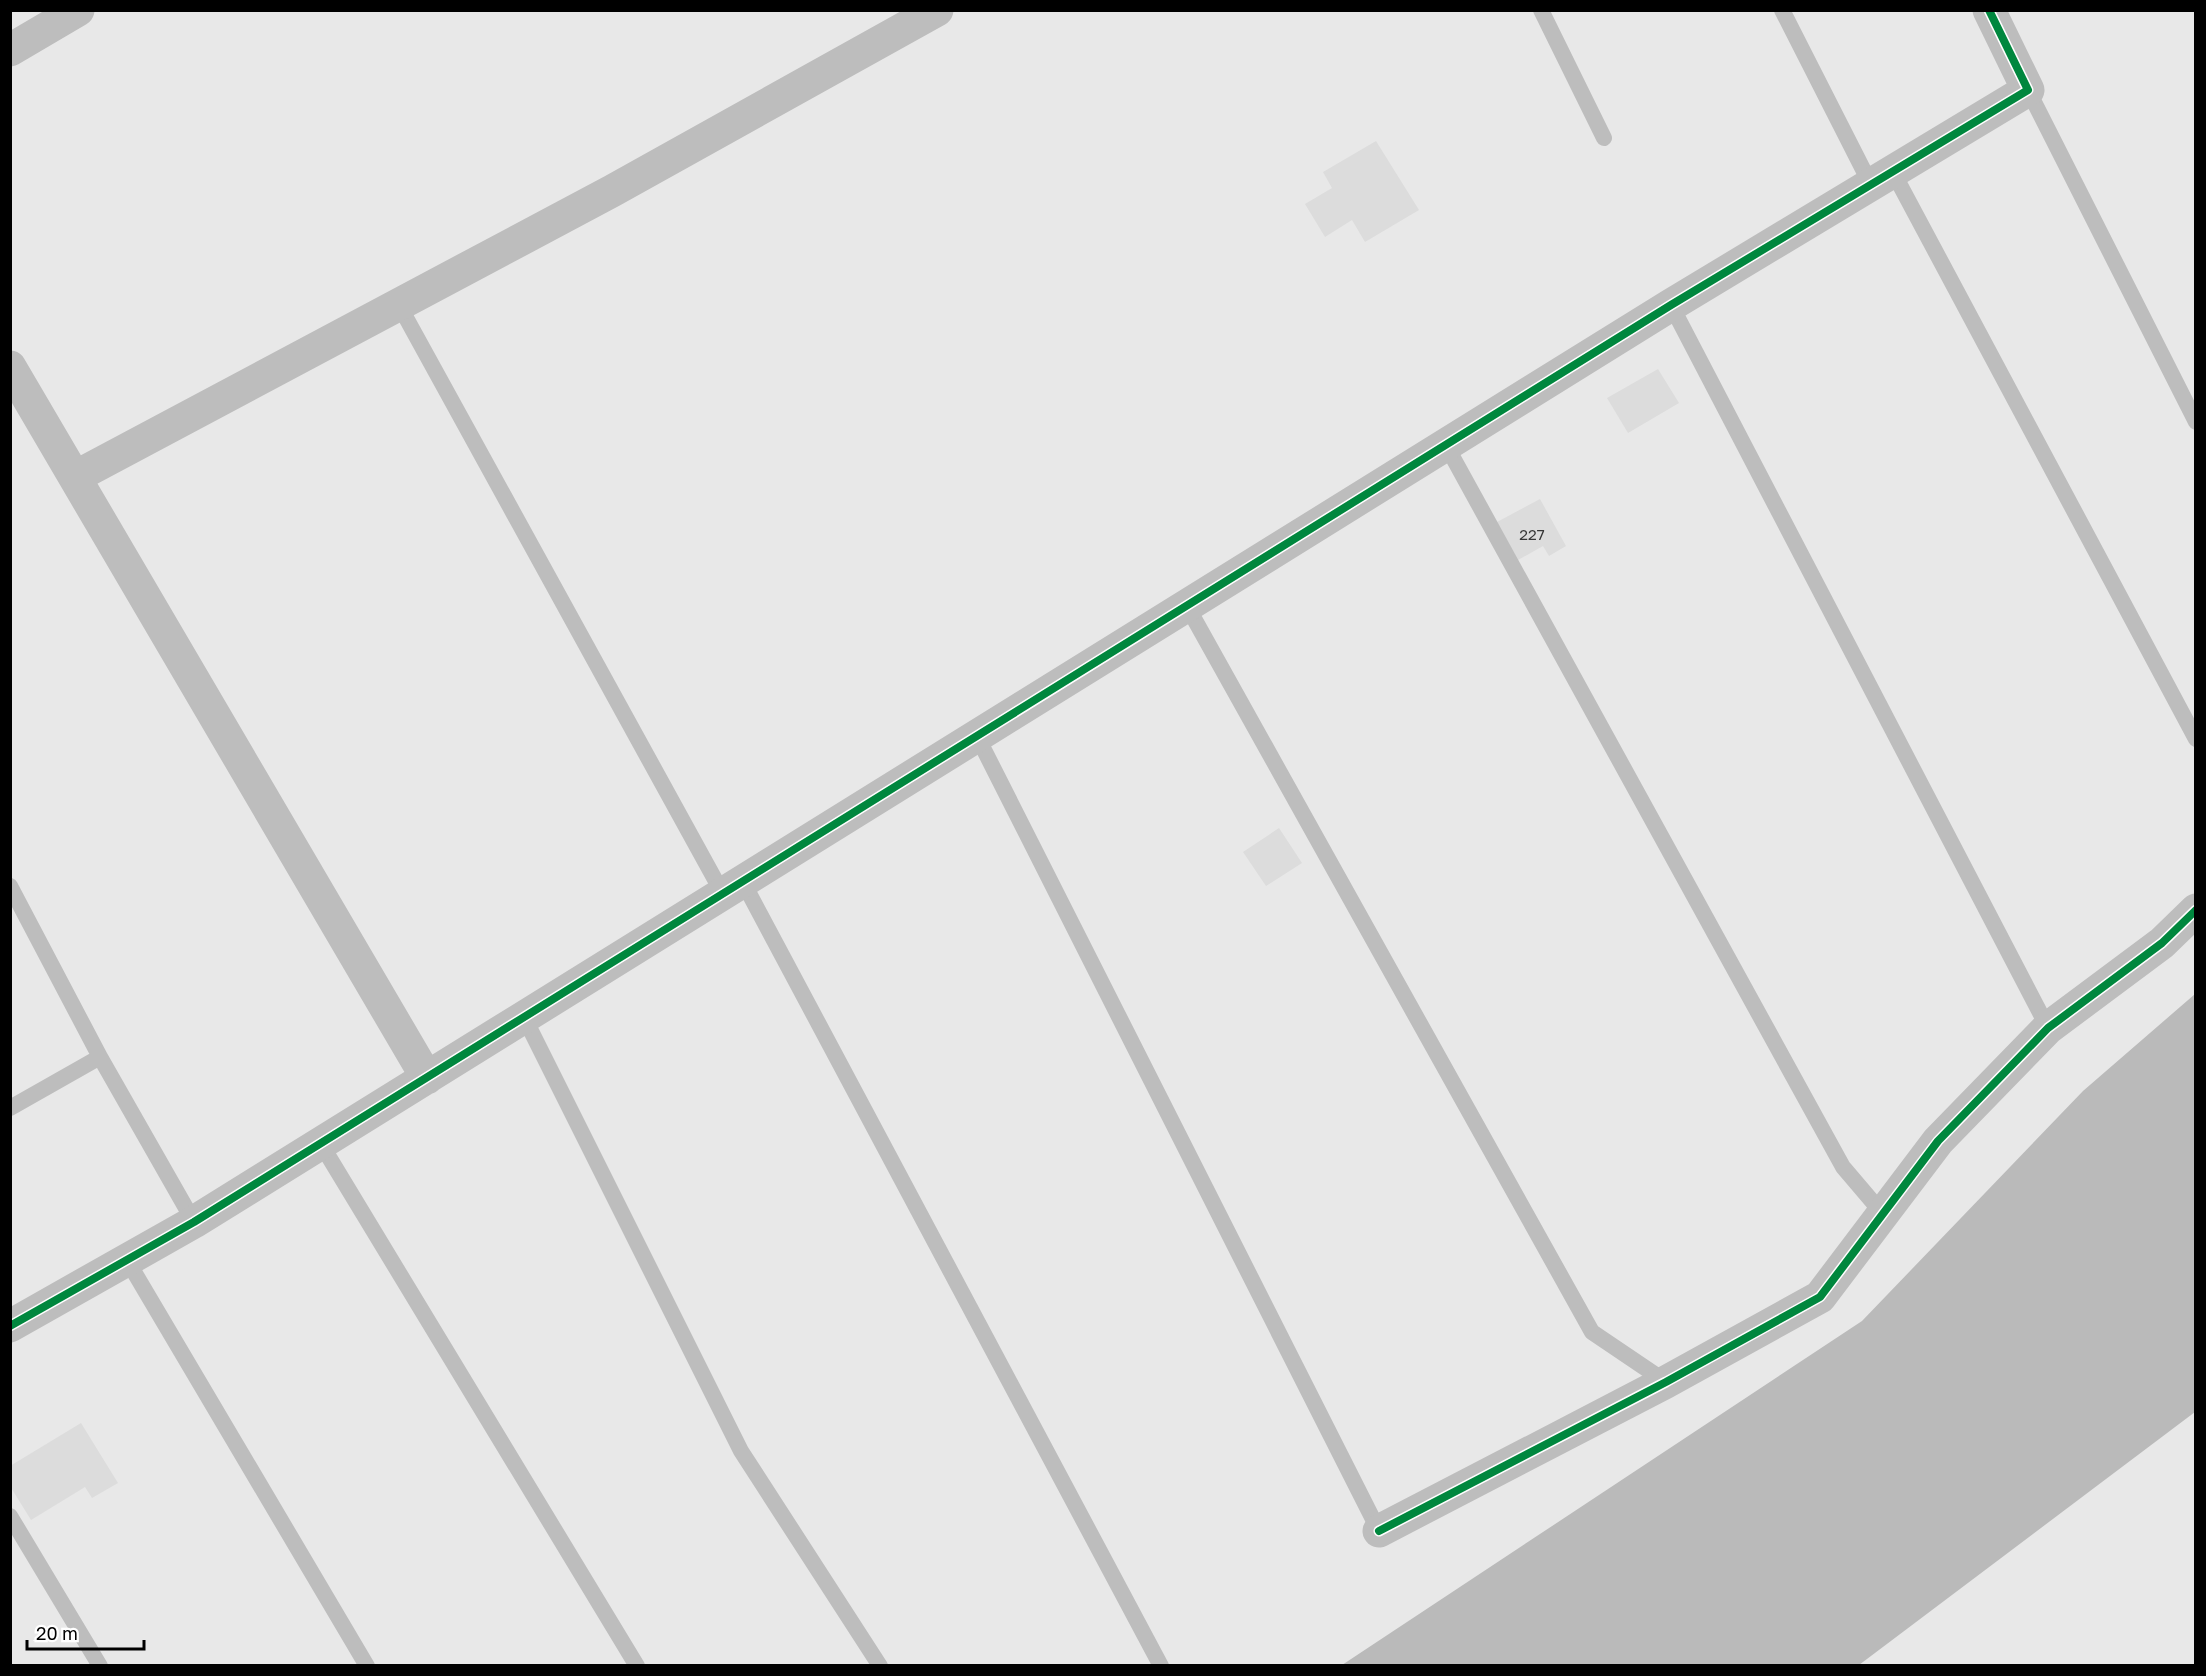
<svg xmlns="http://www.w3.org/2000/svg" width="2206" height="1676" font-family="'Golos Text',sans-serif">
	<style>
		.green { fill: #e8e8e8 }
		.water { fill: #bababa }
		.building { fill: #dcdcdc }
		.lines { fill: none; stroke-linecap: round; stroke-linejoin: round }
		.service { stroke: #bdbdbd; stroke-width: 16 }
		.minor { stroke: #bdbdbd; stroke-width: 33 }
		.cycleway-casing { stroke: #fff; stroke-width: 11 }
		.cycleway { stroke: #00873e; stroke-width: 8 }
		.labels { text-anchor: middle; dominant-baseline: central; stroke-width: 6; stroke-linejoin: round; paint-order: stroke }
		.number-label { font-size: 15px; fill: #373737 }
	</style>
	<rect width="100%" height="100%" fill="#fff"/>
	<path class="green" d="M11,11H2195V1665H11Z"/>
	<path class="water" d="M2195,994V1412L1859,1665H1342L1862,1321L2083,1091Z"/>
	<path class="building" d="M1376,141L1419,210L1365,242L1352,220L1325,237L1305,204L1332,188L1323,172Z
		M1658,369L1679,403L1628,433L1607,398Z
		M1540,499L1566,546L1549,556L1543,546L1518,560L1497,522Z
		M1279,828L1302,863L1266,886L1243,852Z
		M81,1423L118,1483L92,1498L85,1487L31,1520L10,1486V1466Z"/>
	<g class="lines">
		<path class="service" d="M1541,10L1604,138
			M1782,10L1871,185
			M2028,90L2196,422
			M1893,172L2196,739
			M399,305L723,894
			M1671,305L2048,1028
			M1446,445L1843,1167L1883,1214
			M1187,606L1592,1332L1666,1382
			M977,736L1379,1531
			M743,882L1161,1666
			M10,886L100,1057L194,1222
			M524,1017L741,1451L880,1666
			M10,1108L100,1057
			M321,1144L637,1666
			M127,1260L367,1666
			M10,1516L100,1666"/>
		<path class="minor" d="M10,50L78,10
			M10,367L427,1078
			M75,477L612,191L937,10
			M10,1326L194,1222L1671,305L2028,90L1989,10
			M1379,1531L1666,1382L1820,1297L1938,1141L2048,1028L2162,943L2196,910"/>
		<defs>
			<path id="cycleway" d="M10,1326L194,1222L1671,305L2028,90L1989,10
				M1379,1531L1666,1382L1820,1297L1938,1141L2048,1028L2162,943L2196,910"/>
		</defs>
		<use href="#cycleway" class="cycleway-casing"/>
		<use href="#cycleway" class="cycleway"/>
	</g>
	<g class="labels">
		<g class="number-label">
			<text x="1532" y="534">227</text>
		</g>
	</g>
	<rect width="2206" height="1676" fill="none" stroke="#000000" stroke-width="24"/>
	<path d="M27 1640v9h117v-9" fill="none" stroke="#000000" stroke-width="3"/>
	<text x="36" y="1640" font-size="18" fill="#000000" stroke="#ffffff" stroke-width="4.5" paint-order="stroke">20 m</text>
</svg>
